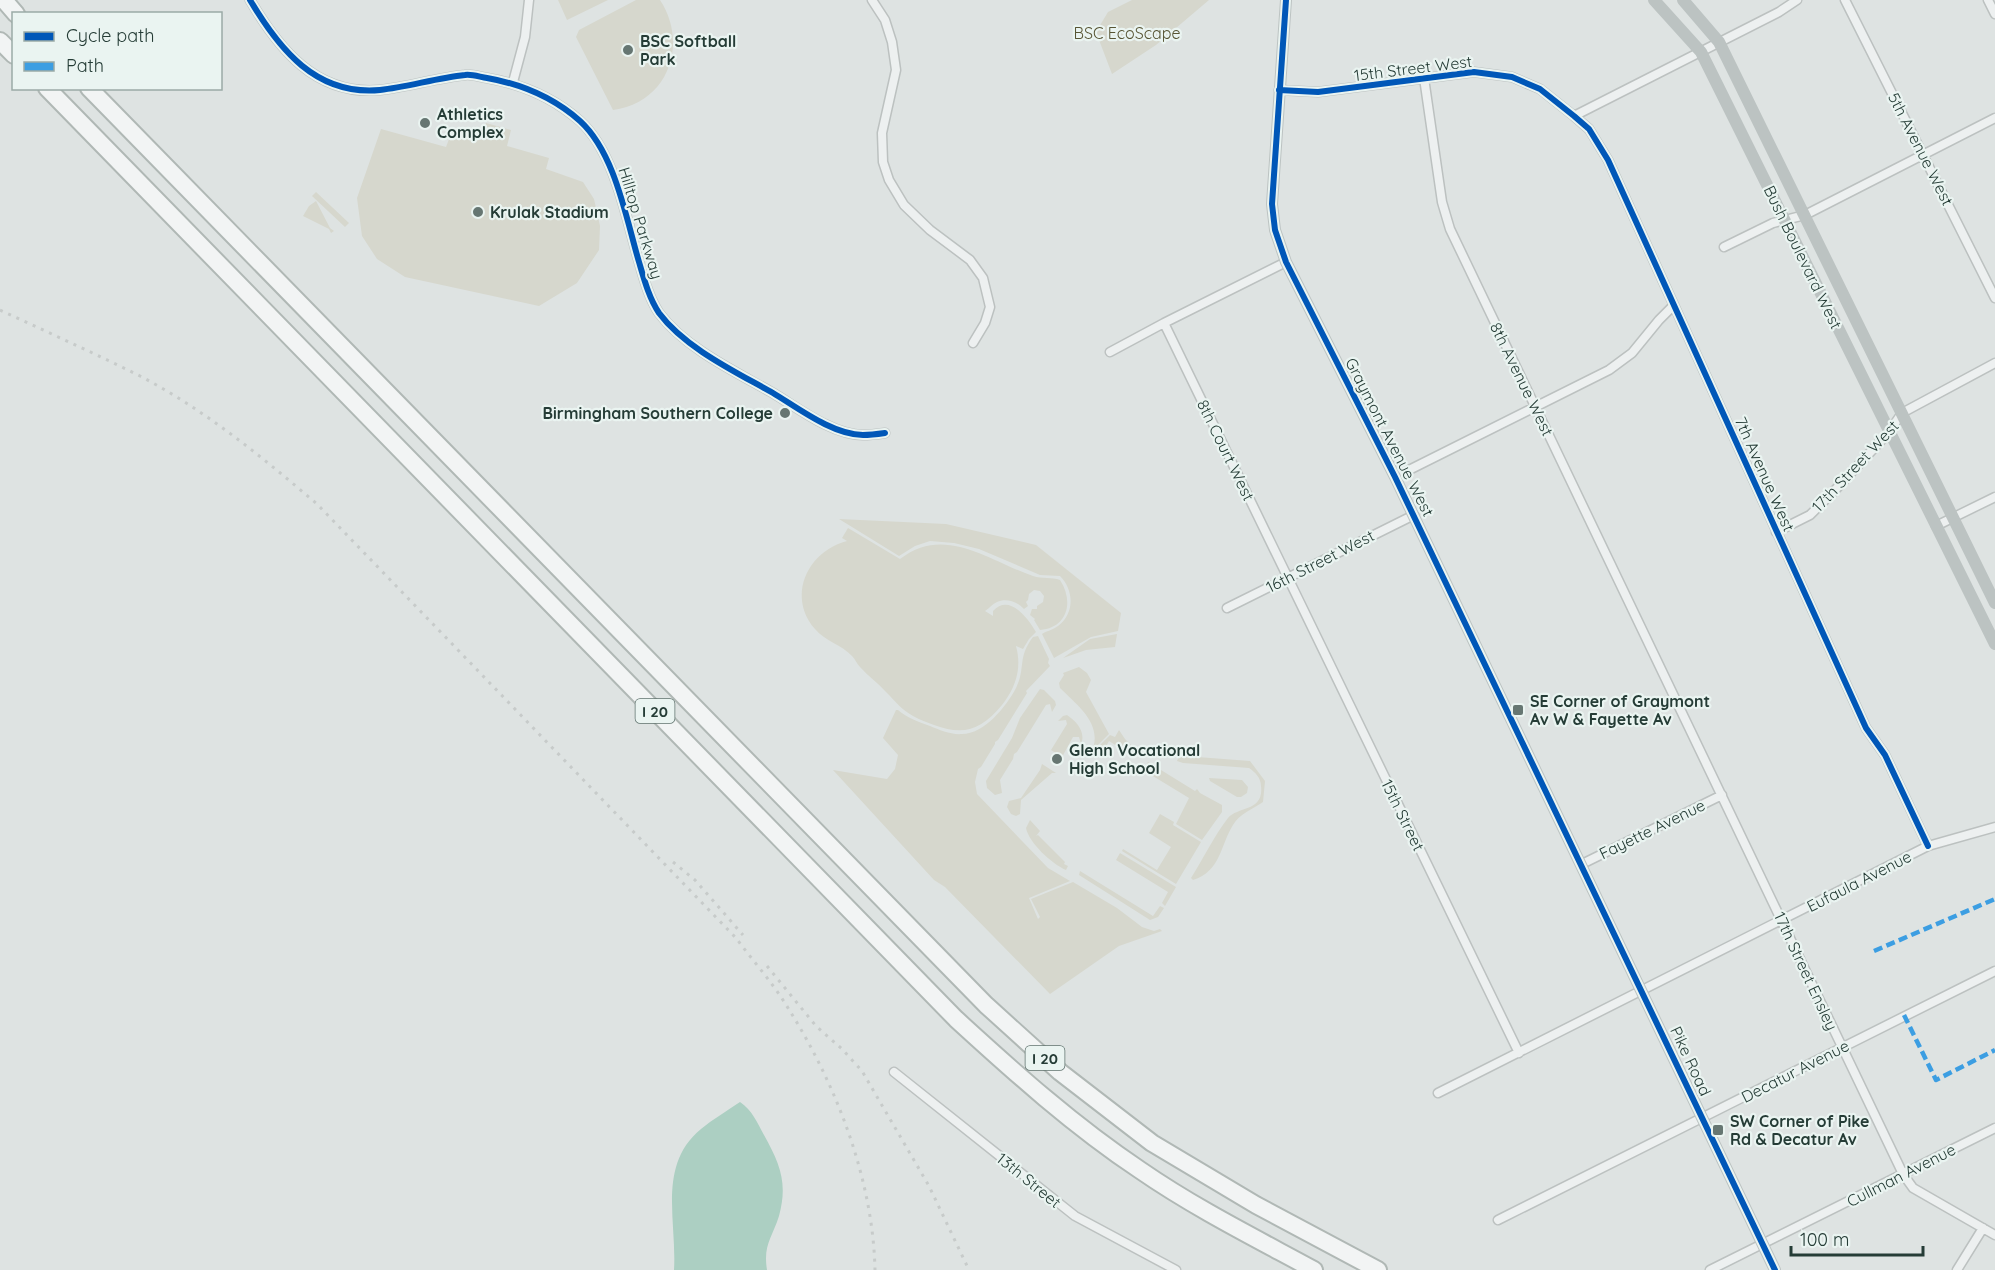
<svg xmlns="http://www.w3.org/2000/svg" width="1995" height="1270" font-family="Quicksand,sans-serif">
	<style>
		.green { fill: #d6d7cd }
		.water { fill: #accfc2 }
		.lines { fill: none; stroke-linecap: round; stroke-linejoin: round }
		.street-casing { stroke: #bcc1c0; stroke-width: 11 }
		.highway-casing { stroke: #b0b8b5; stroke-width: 20 }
		.street { stroke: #edf0f0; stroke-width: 8 }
		.secondary { stroke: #bcc3c2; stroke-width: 12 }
		.highway { stroke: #f2f4f4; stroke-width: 16 }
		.rail { stroke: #c7cbca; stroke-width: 3; stroke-dasharray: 3 6; stroke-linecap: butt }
		.quiet { stroke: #3c9ee2; stroke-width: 4.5; stroke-dasharray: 9 4.5; stroke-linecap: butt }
		.cycleway-casing { stroke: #eaf4f1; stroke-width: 10 }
		.cycleway { stroke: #0057b8; stroke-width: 6 }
		.poi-dot { fill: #667672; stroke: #eaf4f1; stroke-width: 2 }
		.labels { text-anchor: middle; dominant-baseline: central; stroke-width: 4.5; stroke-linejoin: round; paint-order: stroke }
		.shield { fill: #eaf4f1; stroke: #60736e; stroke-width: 1.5 }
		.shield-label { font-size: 15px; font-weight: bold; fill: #253c36 }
		.park-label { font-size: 16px; fill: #575433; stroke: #eaf4f1 }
		.poi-label { font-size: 16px; font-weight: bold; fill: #253c36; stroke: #eaf4f1; text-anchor: start }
		.street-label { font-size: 16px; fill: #253c36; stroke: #eaf4f1 }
	</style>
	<rect width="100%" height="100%" fill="#dee3e2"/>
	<path class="green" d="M558,0H608L567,20Z
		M636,0H660C689,44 668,103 613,110L576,37L579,30Z
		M1132,0H1209L1156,45L1112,74L1096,32L1108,12Z
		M486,123L511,130L507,146L549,158L546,169L583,182L594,199L600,226L599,250L577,283L539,306L405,277L377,259L362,236L357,198L381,129L446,147L451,134L481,140Z
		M316,192L349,223L345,227L312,196Z
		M316,201L330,228L334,231L331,233L329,229L303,216L309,206Z
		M839,519L946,524L1036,545L1121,613L1118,631L1091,637L1054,658L1042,634C1046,631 1053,630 1058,626C1075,613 1074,590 1060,576L1040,575L979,549L954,543L930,541L915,546L899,556Z
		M848,528L900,559C945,524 989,561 1033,576C1042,579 1052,577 1060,580C1074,601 1068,628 1040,630L1034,620L1035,619L1030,615L1032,609H1037V606L1043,602L1044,596L1040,591L1034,590L1029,594L1028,600L1026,602L1028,606L1024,609C1019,603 1007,597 997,602C992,604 989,609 985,611L993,616V611C1009,593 1028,618 1036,632L1029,639L1023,649L1016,646C1022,668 1016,687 1002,705C981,730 964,736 934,725C927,722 920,720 913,716C902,710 895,701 886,692C878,683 868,676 860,667C857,664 855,659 852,656C842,645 825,641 815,629C786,596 808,551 847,541L842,538Z
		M1117,634L1115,647L1086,650L1063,658L1090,639Z
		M1038,636L1049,659L1048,663L1050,666L1026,691L1027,693L998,740L995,742V744L981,767L978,769L975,782L977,794L1048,868L1070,881L1029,898L1038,919L1040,917L1031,899L1073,882L1117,908L1142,927L1154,931L1160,929L1162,931L1119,946L1050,994L945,887L934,880L833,770L887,779L895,769L898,755L883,738L896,710H898C907,718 919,722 930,726C940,730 951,735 962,734C984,734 1006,707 1016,688C1026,668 1017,658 1033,637Z
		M1079,667L1087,673L1091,680L1086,692L1109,734L1092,751C1103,724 1078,706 1060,688L1059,683L1064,675L1063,673Z
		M1040,689L1044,690L1055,701L1056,705L1052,712L1050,704L1046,705L1017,752L1014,754L1013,759L1000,780L1002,793L995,795L987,788L986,781L1012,738L1020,718Z
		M1063,716L1067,715C1077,722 1086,732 1081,744L1079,737H1073L1062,757L1051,750L1067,724L1066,720L1058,721Z
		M1119,730L1125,739L1135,749L1131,755L1109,741L1101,755L1099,754L1097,748L1110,735L1115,737Z
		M1180,754L1184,756L1250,761L1265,781L1263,802C1253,809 1239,814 1233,825C1220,846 1221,871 1193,880L1191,878C1203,859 1214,836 1228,818C1238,806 1264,812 1261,786C1261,778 1255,772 1249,768L1183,763L1177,761Z
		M1148,762L1195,791L1197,789L1200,793L1222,805V812L1202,840L1176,824L1189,798L1143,770Z
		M1042,764L1056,773H1052L1021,800L1020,814L1016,816L1011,814L1007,807L1009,801L1021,798L1040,770Z
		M1209,778L1242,780L1248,787L1247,793L1241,797H1237L1210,781Z
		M1160,814L1174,822L1173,825L1201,842L1176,884L1122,851L1123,849L1157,870L1171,847L1149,833Z
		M1030,820L1040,831L1036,836L1038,835L1065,862L1064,864L1068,866L1066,870C1052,864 1029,843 1026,828Z
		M1120,853L1176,887L1165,906L1162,903L1168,892L1116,860Z
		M1080,871L1153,916L1160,906L1164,908L1158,917L1150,920L1079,875Z"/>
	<path class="water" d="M740,1102C752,1110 757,1122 764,1135C780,1164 788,1183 779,1216C772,1238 763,1245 767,1270H674C677,1221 657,1165 701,1129C713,1119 727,1111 740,1102Z"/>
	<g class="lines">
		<defs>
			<path id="street" d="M250,0C279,49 316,96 380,90C408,87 436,78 465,75C472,74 480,77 487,78C521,84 554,98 580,121C615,153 626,218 639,262C644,279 649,298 659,313C685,348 736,372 773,393C798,408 833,435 863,435C870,435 878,434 885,433
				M872,0L885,20L892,42L896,70L882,133L883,162L889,180L904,205L930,230L970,260L983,278L990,307L985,323L973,343
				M1845,0L1995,298
				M1988,0L1995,14
				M1424,78L1442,202L1450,229L1903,1174L1913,1188L1995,1235
				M513,82L525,37L529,0
				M1279,90L1318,92L1474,72L1512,77L1540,89L1574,116L1589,129L1608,160L1866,728L1885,755L1928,846
				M1574,116L1779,12L1797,0
				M1724,247L1773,223L1805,215L1995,118
				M1164,323L1519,1053
				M1110,352L1164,323L1286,262
				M1395,477L1609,370L1632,353L1659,320L1674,305
				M1936,526L1995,497
				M1776,532L1810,515L1838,487L1889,432L1902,413L1995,363
				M1227,608L1414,515
				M1582,864L1722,795
				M894,1072L1075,1216L1176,1270
				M1438,1093L1928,846L1995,827
				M1498,1220L1995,971
				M1710,1270L1995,1128
				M1957,1270L1983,1228"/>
			<path id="highway" d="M4,0L16,14
				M0,41L14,55
				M47,88L956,1019C1015,1073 1074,1126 1140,1170C1195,1208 1255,1238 1314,1270
				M89,88L986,1005L1060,1072L1152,1143L1256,1205L1378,1270"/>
		</defs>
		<use href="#street" class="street-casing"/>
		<use href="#highway" class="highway-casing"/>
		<use href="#street" class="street"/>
		<path class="secondary" d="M1286,0L1272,204L1275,230L1286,262L1395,477L1775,1270
			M1654,0L1701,52L1995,644
			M1683,0L1719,42L1995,603"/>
		<use href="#highway" class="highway"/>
		<path class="rail" d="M0,310C47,332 94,353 140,376C205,410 262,457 317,504L736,938C753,961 773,983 788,1008C836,1084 873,1179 875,1270
			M673,862L695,880L743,935
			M767,966L816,1026L842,1049L862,1071L929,1186L969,1270"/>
		<path class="quiet" d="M1874,951L1995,899
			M1904,1015L1936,1080L1995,1050"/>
		<defs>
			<path id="cycleway" d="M250,0C279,49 316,96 380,90C408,87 436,78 465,75C472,74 480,77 487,78C521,84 554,98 580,121C615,153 626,218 639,262C644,279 649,298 659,313C685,348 736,372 773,393C798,408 833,435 863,435C870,435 878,434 885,433
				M1286,0L1272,204L1275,230L1286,262L1395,477L1775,1270
				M1279,90L1318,92L1474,72L1512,77L1540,89L1574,116L1589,129L1608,160L1866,728L1885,755L1928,846"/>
		</defs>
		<use href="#cycleway" class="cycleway-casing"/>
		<use href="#cycleway" class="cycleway"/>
	</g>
	<g class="poi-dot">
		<circle cx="628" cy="50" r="6"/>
		<circle cx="425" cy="123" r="6"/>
		<circle cx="478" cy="212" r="6"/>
		<circle cx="785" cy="413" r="6"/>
		<rect x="1512" y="704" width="12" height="12" rx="3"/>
		<circle cx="1057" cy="759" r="6"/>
		<rect x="1712" y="1124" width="12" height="12" rx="3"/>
	</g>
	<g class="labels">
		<g class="shield">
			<rect x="635.5" y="699" width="39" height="24" rx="4.5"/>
			<rect x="1025.5" y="1046" width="39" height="24" rx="4.5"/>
		</g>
		<g class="shield-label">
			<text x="655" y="711">I 20</text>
			<text x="1045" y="1058">I 20</text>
		</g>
		<g class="park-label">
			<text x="1127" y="33">BSC EcoScape</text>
		</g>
		<g class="poi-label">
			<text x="640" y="41">BSC Softball<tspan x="640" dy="18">Park</tspan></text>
			<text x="437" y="114">Athletics<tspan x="437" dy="18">Complex</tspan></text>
			<text x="490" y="212">Krulak Stadium</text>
			<text x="773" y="413" text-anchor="end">Birmingham Southern College</text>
			<text x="1530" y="701">SE Corner of Graymont<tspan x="1530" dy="18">Av W &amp; Fayette Av</tspan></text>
			<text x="1069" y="750">Glenn Vocational<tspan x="1069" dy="18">High School</tspan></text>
			<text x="1730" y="1121">SW Corner of Pike<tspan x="1730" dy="18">Rd &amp; Decatur Av</tspan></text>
		</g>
		<g class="street-label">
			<text transform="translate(1413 68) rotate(-7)">15th Street West</text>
			<text transform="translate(1921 149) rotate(63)">5th Avenue West</text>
			<text transform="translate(641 223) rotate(73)">Hilltop Parkway</text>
			<text transform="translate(1803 257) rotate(64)">Bush Boulevard West</text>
			<text transform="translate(1522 379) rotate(64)">8th Avenue West</text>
			<text transform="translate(1390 437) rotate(63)">Graymont Avenue West</text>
			<text transform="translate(1226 450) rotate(64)">8th Court West</text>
			<text transform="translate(1855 466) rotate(-47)">17th Street West</text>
			<text transform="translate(1765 474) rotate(66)">7th Avenue West</text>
			<text transform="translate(1320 561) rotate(-27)">16th Street West</text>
			<text transform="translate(1403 815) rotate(64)">15th Street</text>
			<text transform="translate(1652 829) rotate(-26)">Fayette Avenue</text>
			<text transform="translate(1859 881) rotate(-27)">Eufaula Avenue</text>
			<text transform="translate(1806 971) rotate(65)">17th Street Ensley</text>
			<text transform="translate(1691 1061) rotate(65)">Pike Road</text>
			<text transform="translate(1795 1071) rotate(-27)">Decatur Avenue</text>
			<text transform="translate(1901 1175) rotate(-27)">Cullman Avenue</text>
			<text transform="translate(1029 1180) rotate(39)">13th Street</text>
		</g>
	</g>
	<rect x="12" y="12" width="210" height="78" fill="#eaf4f1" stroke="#9baaa6" stroke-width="1.5"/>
	<rect x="24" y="32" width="30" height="9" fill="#0057b8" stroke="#9baaa6" stroke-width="1.5"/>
	<text x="66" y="42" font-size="18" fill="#253c36">Cycle path</text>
	<rect x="24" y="62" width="30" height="9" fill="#3c9ee2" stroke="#9baaa6" stroke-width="1.5"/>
	<text x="66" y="72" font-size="18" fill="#253c36">Path</text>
	<path d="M1791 1246v9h132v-9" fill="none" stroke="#253c36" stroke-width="3"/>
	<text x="1800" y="1246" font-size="18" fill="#253c36" stroke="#eaf4f1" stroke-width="4.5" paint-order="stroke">100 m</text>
</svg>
